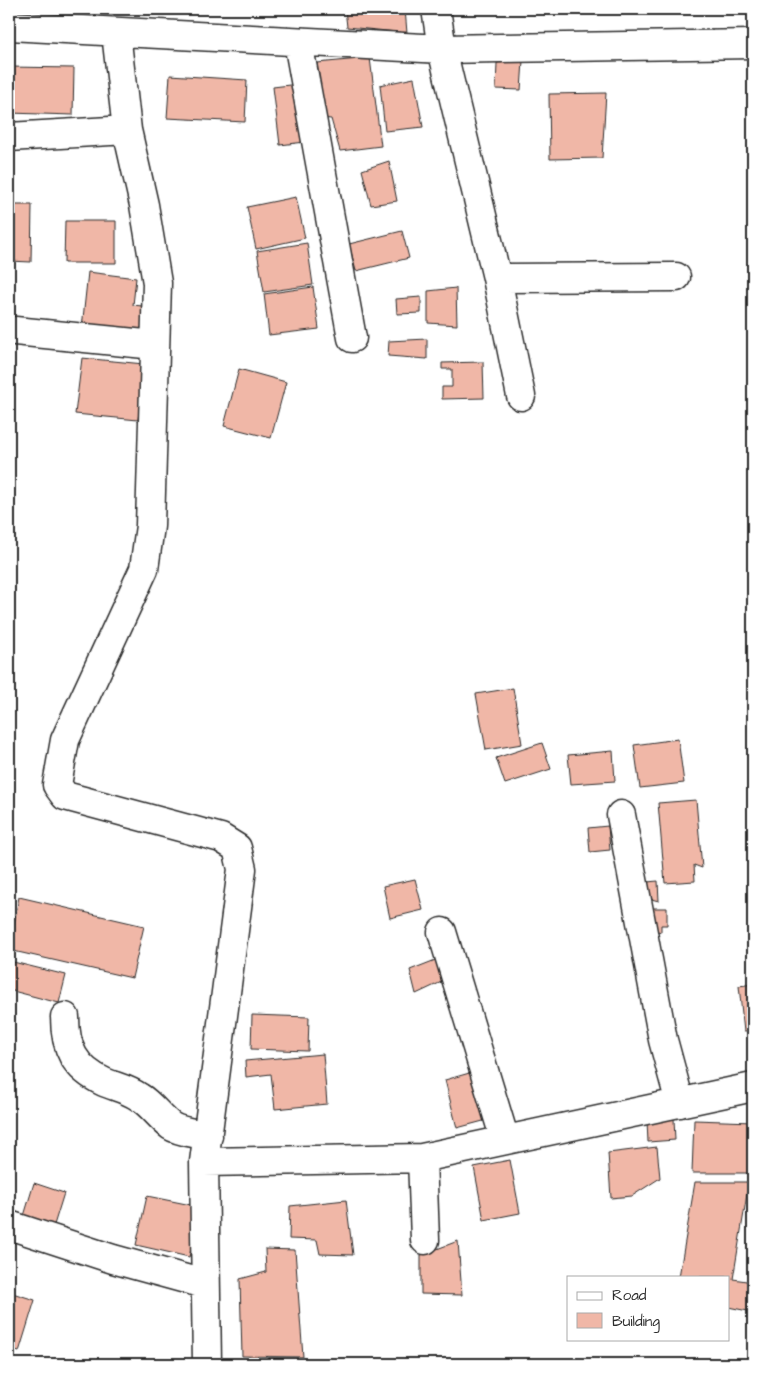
<svg xmlns="http://www.w3.org/2000/svg" width="762" height="1373" font-family="'Architects Daughter',sans-serif">
	<style>
		.building { fill: #f0b7a7; stroke: #2b2b2b }
		.lines { fill: none; stroke-linecap: round; stroke-linejoin: round }
		.minor-casing { stroke: #2b2b2b; stroke-width: 31 }
		.minor { stroke: #fff; stroke-width: 28 }
	</style>
	<rect width="100%" height="100%" fill="#fff"/>
	<filter id="ink" filterUnits="userSpaceOnUse"><feTurbulence type="fractalNoise" baseFrequency=".02" numOctaves="2"/><feDisplacementMap in="SourceGraphic" scale="10" xChannelSelector="R" yChannelSelector="G"/><feConvolveMatrix kernelMatrix="1 2 1 2 8 2 1 2 1" color-interpolation-filters="sRGB"/></filter>
	<g filter="url(#ink)">
		<path class="building" d="M293,9H312L313,14Z
			M345,9H405L407,33L347,27Z
			M370,58L381,146L340,151L331,119L321,118L317,63Z
			M523,61L521,90L496,89L497,63Z
			M9,67L74,68L73,115L9,113Z
			M170,75L247,80L245,122L167,118Z
			M414,78L423,127L385,131L380,85Z
			M298,84L305,142L280,145L273,87Z
			M606,93L602,158L550,159L549,94Z
			M389,161L397,201L371,205L362,170Z
			M296,197L305,238L256,249L247,207Z
			M9,205H32L31,262L9,261Z
			M65,221H116V263H64Z
			M402,231L409,258L356,271L349,244Z
			M307,243L313,285L264,292L257,251Z
			M88,272L136,278L133,305L151,307L148,335L82,328Z
			M313,287L319,329L269,335L264,294Z
			M456,288L457,325L428,323V291Z
			M421,297V313L397,314L396,299Z
			M427,339V359L388,356L389,341Z
			M82,358L144,364L138,420L75,414Z
			M483,362L484,398L442,399V387H452V369H442V363Z
			M239,369L286,382L271,438L224,426Z
			M513,688L522,744L486,750L476,694Z
			M678,739L684,783L640,788L634,745Z
			M542,743L551,769L505,784L496,758Z
			M613,751L615,781L571,784L568,755Z
			M696,800L702,868L694,865L695,881L665,883L658,803Z
			M608,826L610,850L590,852L588,828Z
			M415,879L423,910L390,918L383,886Z
			M658,881L659,901L647,898V882Z
			M19,897L144,926L132,978L9,950Z
			M650,908H667V925H661V932L650,929Z
			M438,959L450,978L416,994L410,970Z
			M9,961L66,975L59,1003L9,990Z
			M753,984V1031L744,1032L739,986Z
			M252,1015L309,1017L308,1051L251,1049Z
			M323,1054L327,1104L275,1109L271,1074L246,1077L245,1061Z
			M473,1072L487,1120L457,1128L445,1080Z
			M674,1119L675,1140L648,1142L647,1121Z
			M694,1120L753,1122V1173H692Z
			M657,1147L660,1178L632,1196L611,1198L608,1153Z
			M510,1160L520,1213L484,1220L474,1167Z
			M695,1182H749L733,1279L753,1282V1312L728,1307V1277H679Z
			M34,1183L64,1193L54,1225L24,1216Z
			M147,1196L201,1207L189,1257L136,1245Z
			M346,1200L353,1255L320,1254L317,1240L289,1239L290,1206Z
			M458,1241L462,1295L421,1294V1255Z
			M265,1249L295,1250L303,1357L242,1356L240,1279L266,1272Z
			M9,1292L35,1300L19,1352L9,1349Z"/>
		<g class="lines">
			<defs>
				<path id="minor" d="M436,9L442,49L497,278L521,396
					M9,26L442,49L753,44
					M116,33L127,130L144,205L157,283L150,526L144,569L65,740L57,785L65,796L221,838L237,848L242,869L204,1162L207,1364
					M298,42L352,338
					M9,137L127,130
					M497,278L676,277
					M15,331L155,345
					M621,815L663,1040L680,1103
					M442,932L505,1140
					M65,1017C65,1048 74,1068 104,1082C116,1087 128,1089 139,1097C151,1104 159,1117 171,1126C180,1132 197,1133 208,1136
					M422,1158L425,1240
					M204,1162L422,1158L753,1087
					M9,1225L113,1259L204,1284"/>
			</defs>
			<use href="#minor" class="minor-casing"/>
			<use href="#minor" class="minor"/>
		</g>
	</g>
	<rect width="762" height="1373" fill="none" stroke="#fff" stroke-width="30"/>
	<rect x="15" y="15" width="732" height="1343" fill="none" stroke="#2b2b2b" stroke-width="2" filter="url(#ink)"/>
	<rect x="567" y="1276" width="162" height="65" fill="#ffffff" stroke="#aaaaaa"/>
	<rect x="577" y="1292" width="25" height="8" fill="#ffffff" stroke="#aaaaaa"/>
	<text x="612" y="1300" font-size="15" fill="#2b2b2b">Road</text>
	<rect x="577" y="1313" width="25" height="15" fill="#f0b7a7" stroke="#aaaaaa"/>
	<text x="612" y="1326" font-size="15" fill="#2b2b2b">Building</text>
</svg>
